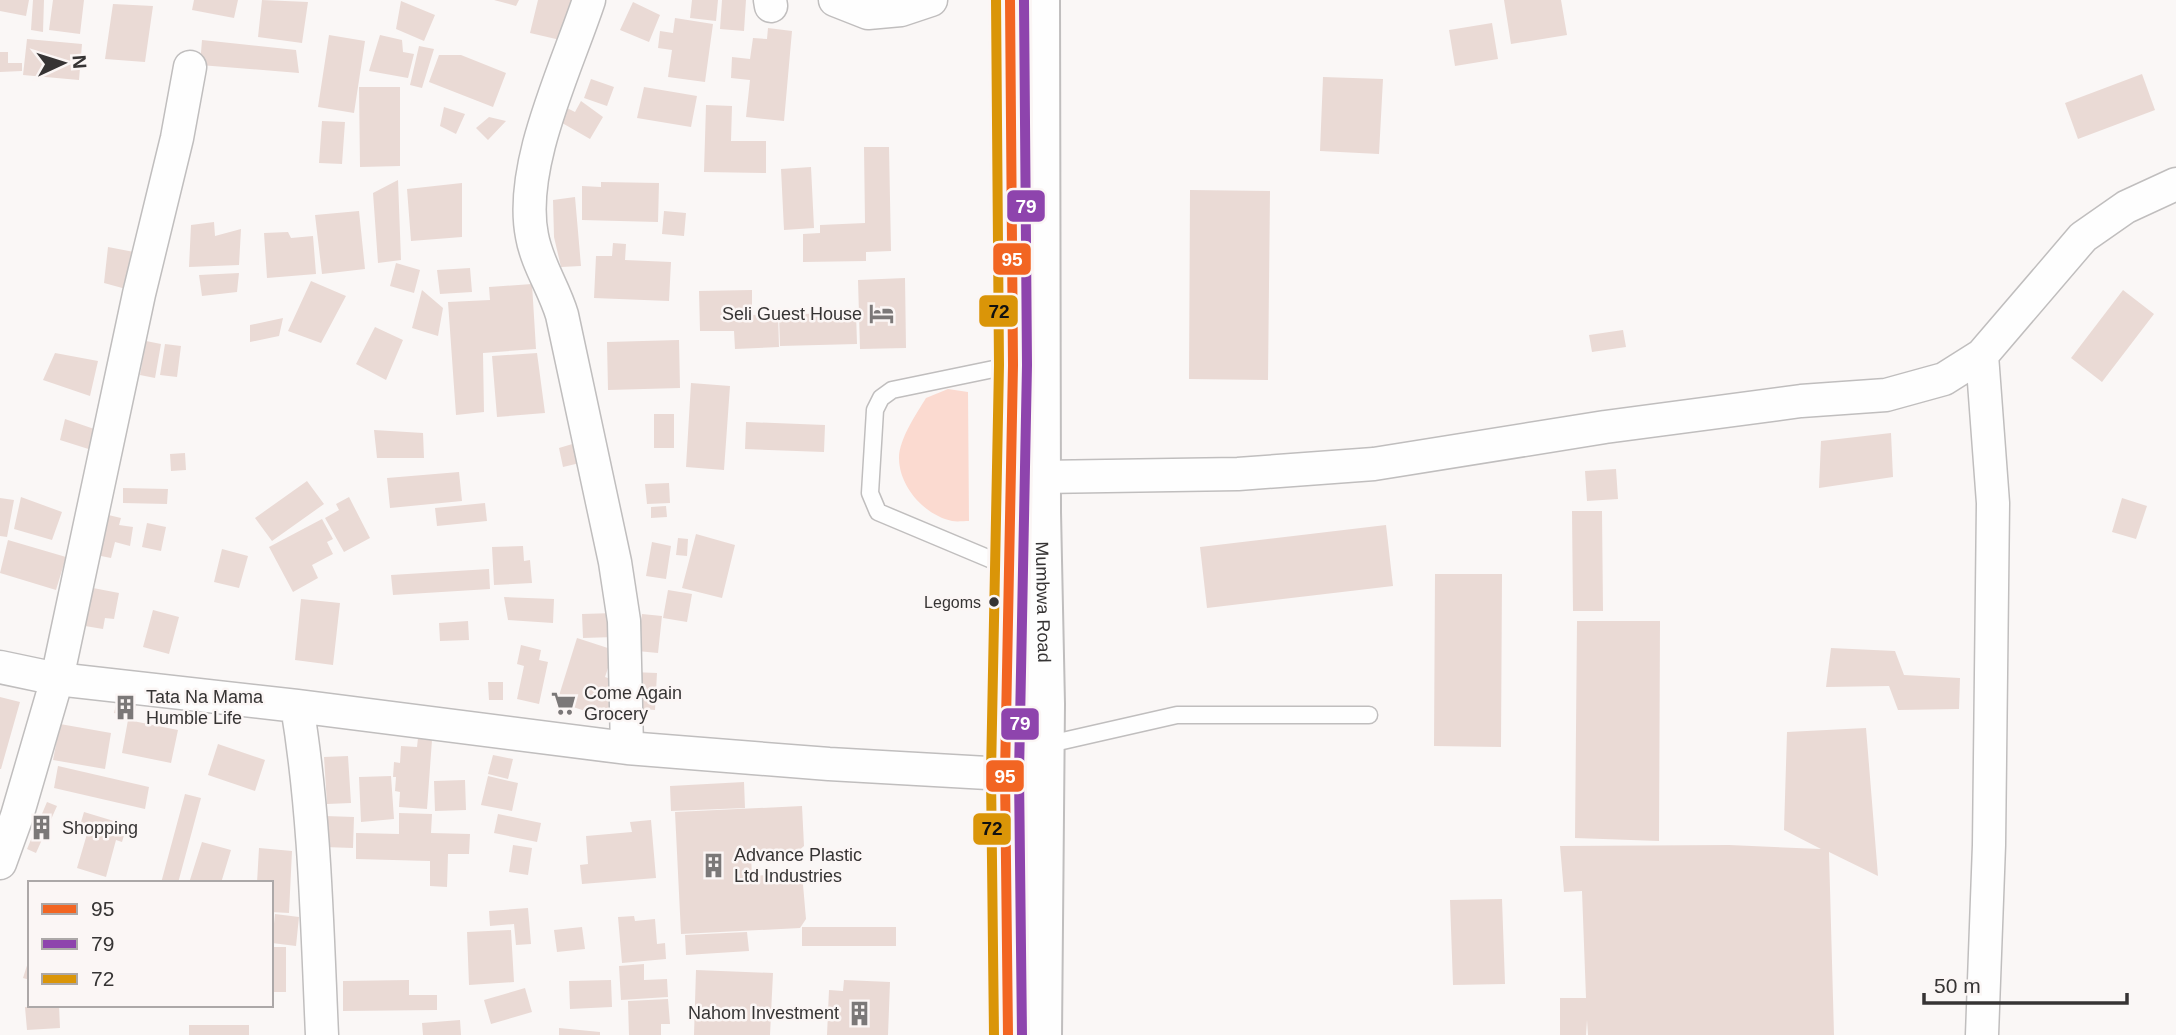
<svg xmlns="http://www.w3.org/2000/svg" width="2176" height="1035" font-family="Helvetica,sans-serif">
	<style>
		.green { fill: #fbdad0 }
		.building { fill: #eadad5 }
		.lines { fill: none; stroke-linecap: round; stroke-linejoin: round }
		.service-casing { stroke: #c0bebe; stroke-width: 19 }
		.minor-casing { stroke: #c0bebe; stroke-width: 35 }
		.primary-casing { stroke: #c0bebe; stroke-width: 42 }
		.service { stroke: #fefefe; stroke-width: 16 }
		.minor { stroke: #fefefe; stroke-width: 32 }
		.primary { stroke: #fefefe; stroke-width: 38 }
		.bus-1-casing { stroke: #fbf6f5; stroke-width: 16 }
		.bus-2-casing { stroke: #fbf6f5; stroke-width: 16 }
		.bus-3-casing { stroke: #fbf6f5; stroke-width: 16 }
		.bus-1 { stroke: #f26522; stroke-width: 10 }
		.bus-2 { stroke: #8e44ad; stroke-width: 10 }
		.bus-3 { stroke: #da9508; stroke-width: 10 }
		.bus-dot { fill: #363434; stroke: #fbf6f5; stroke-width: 2.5 }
		.labels { text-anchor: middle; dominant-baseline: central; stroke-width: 5; stroke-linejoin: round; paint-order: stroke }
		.bus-label { font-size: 16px; fill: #363434; stroke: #fbf6f5; text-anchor: end }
		.poi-label { font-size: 18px; fill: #363434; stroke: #fbf6f5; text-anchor: start }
		.street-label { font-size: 18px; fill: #363434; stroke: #fbf6f5 }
		.line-badge { stroke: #fbf6f5; stroke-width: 2.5 }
		.badge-label { font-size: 19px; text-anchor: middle; font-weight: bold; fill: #fff }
		.pale-badge-label { font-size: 19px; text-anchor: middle; font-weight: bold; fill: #111 }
	</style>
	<rect width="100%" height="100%" fill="#faf7f6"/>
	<path class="green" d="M948,389L968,392L969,521C964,521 957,522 952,521C924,515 899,486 899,458C899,439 917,413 926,398Z"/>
	<path class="building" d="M0,0H29L26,16L0,11Z
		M33,0H44L43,32L31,30Z
		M53,0H84L80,34L49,30Z
		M194,0H238L234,18L192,10Z
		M262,0L308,2L302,43L258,37Z
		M494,0H519L516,6Z
		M538,0H578L569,42L530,33Z
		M692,0H718L716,21L690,18Z
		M722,0H746L744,31L720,29Z
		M1504,0H1561L1567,35L1511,44Z
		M401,1L435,15L424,41L396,29Z
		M633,2L660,15L649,42L620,30Z
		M113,4L153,6L145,62L105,59Z
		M675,18L713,24L705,82L668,77L672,50L658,48L660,31L673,33Z
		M1492,23L1498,59L1455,66L1449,30Z
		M768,28L792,31L784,121L746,117L750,80L731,78L732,57L750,59L753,38L767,39Z
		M329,35L365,41L354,113L318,107Z
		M380,35L402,40L403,52L414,54L408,78L369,71Z
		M27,39L82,44L79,80L23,75Z
		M202,40L296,50L299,73L200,65Z
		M419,46L434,49L422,88L410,85Z
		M0,52H8V63H22V71L0,72Z
		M439,55H461L506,73L493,107L429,82Z
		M2142,74L2155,110L2078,139L2065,103Z
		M1323,77L1383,79L1379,154L1320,151Z
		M591,79L614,87L607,106L584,98Z
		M359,87H400V166L360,167Z
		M644,87L697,96L691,127L637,118Z
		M581,101L603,117L590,139L557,120L565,107L575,112Z
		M706,105L732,106L731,141H766V173L704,172Z
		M444,107L465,114L456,134L440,126Z
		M489,117L506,121L488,140L476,128Z
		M322,121L345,122L342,164L319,163Z
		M864,147H889L891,251L866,252V261L803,262V234L820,233V225L865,223Z
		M811,167L814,228L784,230L781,169Z
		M398,180L401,260L378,263L373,193Z
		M601,182L659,183L658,222L582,220V186L601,187Z
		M462,183V237L411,241L407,189Z
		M1190,190L1270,191L1268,380L1189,379Z
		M575,197L581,266L561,267L554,237L553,200Z
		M359,211L365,269L322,274L315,215Z
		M664,211L686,213L684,236L662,234Z
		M214,222L215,236L241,229L239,265L189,267L191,225Z
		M288,232L291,238L313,236L316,274L267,278L264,233Z
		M613,243L626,244L625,260L671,262L669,301L594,298L596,256H612Z
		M108,247L134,252L126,289L104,283Z
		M396,263L420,270L414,293L390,286Z
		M470,268L472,292L440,294L437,270Z
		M239,273L237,292L202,296L199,275Z
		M905,278L906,348L860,349L858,280Z
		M311,281L346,296L321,343L288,331Z
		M532,284L536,349L483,353L484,412L456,415L448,302L490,300L489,287Z
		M422,290L443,308L438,336L412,328Z
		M752,290V315L778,314L779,347L735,349L734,331H700L699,291Z
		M2123,290L2154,314L2102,382L2071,358Z
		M856,312L857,344L780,346L779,315Z
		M283,318L279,336L250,342V325Z
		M375,327L403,340L386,380L356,364Z
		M1623,330L1626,347L1592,352L1589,335Z
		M679,340L680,388L608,390L607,342Z
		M146,341L161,344L155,378L140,375Z
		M165,344L181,346L177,377L160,375Z
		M55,353L98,361L90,396L43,380Z
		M537,353L545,413L497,417L492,356Z
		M691,383L730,386L724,470L686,467Z
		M654,414H674V448H654Z
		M65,419L103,432L98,452L60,440Z
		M746,422L825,425L824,452L745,449Z
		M374,430L423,433L424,458H377Z
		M1891,433L1893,477L1819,488L1821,441Z
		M579,442L584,462L563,467L559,448Z
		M185,453L186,470L171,471L170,454Z
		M1616,469L1618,499L1587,501L1585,471Z
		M459,472L462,501L390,508L387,478Z
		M307,481L324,504L272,541L255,518Z
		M669,483L670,503L647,504L645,484Z
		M123,488L168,489L167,504L123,503Z
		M21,497L62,512L52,540L14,529Z
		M349,497L370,538L344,552L325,518L339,510L336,504Z
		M0,498L14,500L7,537L0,536Z
		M2122,498L2147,506L2136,539L2112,532Z
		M485,503L487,521L437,526L435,508Z
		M666,506L667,517L651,518V507Z
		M1572,511H1602L1603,611H1573Z
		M100,513L121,518L119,525L133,527L130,546L115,542L111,558L91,554Z
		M322,519L333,539L327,542L333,554L312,565L318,578L293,592L269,547Z
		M147,523L166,527L161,551L142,547Z
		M1386,525L1393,586L1207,608L1200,547Z
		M696,534L735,545L722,598L682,588Z
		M678,538L688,539L687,556L676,555Z
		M8,540L66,557L56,590L0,573Z
		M652,542L671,546L666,579L646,576Z
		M523,546L524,561L530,560L532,583L494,585L492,547Z
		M222,549L248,556L239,588L214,582Z
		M489,569L490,589L393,595L391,575Z
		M1435,574H1502L1501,747L1434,746Z
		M93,588L119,593L114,619L105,618L103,629L85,626Z
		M668,590L692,594L687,622L663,618Z
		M504,597L554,599L553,623L508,620Z
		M301,599L340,603L333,665L295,660Z
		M153,610L179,617L169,654L143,647Z
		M614,613L615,637L583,638L582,614Z
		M642,614L662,616L658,653L637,651Z
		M468,621L469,640L440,641L439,623Z
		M1577,621H1660L1659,841L1575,838Z
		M577,638L614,650L605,677L614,680L609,695L617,698L611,719L557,702Z
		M521,645L541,650L539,660L548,662L539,704L517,699L524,666L517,664Z
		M1831,648L1895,651L1904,675L1960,678L1959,709L1898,710L1889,686L1826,687Z
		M632,672L657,673L655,710L630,708Z
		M488,682H503V700H489Z
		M0,697L20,702L1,769H0Z
		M118,697L137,701L134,717L114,713Z
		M128,720L178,730L171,763L122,753Z
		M60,724L111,733L105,769L53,760Z
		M1866,728L1878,876L1829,852L1834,1035H1588L1587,1020L1586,1035H1560V998H1586L1582,891L1564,892L1560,846L1729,845L1821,849L1784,830L1787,732Z
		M418,738L432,740L427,809L399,807L400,792L395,791L396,777H393L394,762L400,763L401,746L417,747Z
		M218,744L265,760L255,791L208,775Z
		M493,755L513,759L508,779L488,774Z
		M348,756L351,803L327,804L324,757Z
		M58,766L149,787L145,809L54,788Z
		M391,776L394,819L361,822L359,777Z
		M488,776L518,783L512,811L481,805Z
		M465,780L466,810L435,811L434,781Z
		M744,782L745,808L671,811L670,786Z
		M185,794L201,798L178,883H161Z
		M47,802L57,806L36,853L27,849Z
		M802,806L804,846L796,853L751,856L752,876L802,873L806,919L800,928L681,934L675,812Z
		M84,812L127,825L122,842L116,840L106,877L77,868L87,834L78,832Z
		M399,813L432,814L431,833L470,834L469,854H448L447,887L430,886V861L356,859V833L399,834Z
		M498,814L541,823L537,842L494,833Z
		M325,816L354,817L353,848L324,847Z
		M651,820L656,878L582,884L580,865L588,864L586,836L632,832L630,822Z
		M202,842L231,850L221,883H189Z
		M513,845L532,848L528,875L509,872Z
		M259,848L292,851L289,913L271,912V883H257Z
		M1502,899L1505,984L1453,985L1450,900Z
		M528,908L531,944L516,945L514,924L490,926L489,911Z
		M275,914L299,917L296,946L272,943Z
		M634,916L635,921L655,919L657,944L665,943L666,959L622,963L618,917Z
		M582,927L585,949L557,952L554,930Z
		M802,927H896V946H802Z
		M511,930L514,982L469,985L467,932Z
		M747,932L749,951L686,955L685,935Z
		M271,947H286V992H271Z
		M30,956V980L23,978Z
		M644,964V980L667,979L668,997L621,1000L619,966Z
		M696,970L773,973L770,1035H694Z
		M409,980V995H437V1010L343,1011V981Z
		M611,980L612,1007L570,1009L569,981Z
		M844,980L890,982L888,1035H827L829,990L843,991Z
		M525,988L532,1012L491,1024L484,1000Z
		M668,999L670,1024H661V1035H629L628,1001Z
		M59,1005L60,1028L27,1030L25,1007Z
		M460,1020L461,1035H423L422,1023Z
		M189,1025H249V1035H189Z
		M559,1028L600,1032V1035H559Z"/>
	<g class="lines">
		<defs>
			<path id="service" d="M1009,567L878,512L870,493L875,410L881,398L892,390L1013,365
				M1045,745L1177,715H1369"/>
			<path id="minor" d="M589,0C567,67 518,166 532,236C537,264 554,288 562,315L615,562L624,621L627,748
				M770,0L771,6
				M835,0L868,13L901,10L931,0
				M1982,355L1993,503L1989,845L1982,1035
				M1041,477L1238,474L1374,464L1605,427L1801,401L1886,395L1944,379L1982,355L2083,237L2126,207L2176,184
				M0,667L57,679L297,706L627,748L829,764L1005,774L1028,773
				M297,706C315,814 317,925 322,1035
				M0,863L17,816L57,679L139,294L177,138L190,67"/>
			<g id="primary">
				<path id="s1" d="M1040,0L1041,512L1045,704L1042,1035"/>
				<path d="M1008,1035L1005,774L1013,365L1010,0"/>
			</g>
		</defs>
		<use href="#service" class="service-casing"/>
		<use href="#minor" class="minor-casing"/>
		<use href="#primary" class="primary-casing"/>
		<use href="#service" class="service"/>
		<use href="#minor" class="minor"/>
		<use href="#primary" class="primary"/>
		<defs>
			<path id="bus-1" d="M1008,1035L1005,774L1013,365L1010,0"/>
			<path id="bus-2" d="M1022,1035L1019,774L1027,365L1024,0"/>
			<path id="bus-3" d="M994,1035L991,774L999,365L996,0"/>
		</defs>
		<use href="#bus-1" class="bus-1-casing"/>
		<use href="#bus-2" class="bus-2-casing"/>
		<use href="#bus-3" class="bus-3-casing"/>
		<use href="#bus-1" class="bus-1"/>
		<use href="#bus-2" class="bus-2"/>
		<use href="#bus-3" class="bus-3"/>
	</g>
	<defs>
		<symbol id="hotel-bare" viewBox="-9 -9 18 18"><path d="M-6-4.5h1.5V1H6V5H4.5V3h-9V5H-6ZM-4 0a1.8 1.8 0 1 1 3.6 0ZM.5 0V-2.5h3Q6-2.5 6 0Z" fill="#7b7878" stroke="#fbf6f5" stroke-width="2.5" paint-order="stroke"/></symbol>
		<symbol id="supermarket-bare" viewBox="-9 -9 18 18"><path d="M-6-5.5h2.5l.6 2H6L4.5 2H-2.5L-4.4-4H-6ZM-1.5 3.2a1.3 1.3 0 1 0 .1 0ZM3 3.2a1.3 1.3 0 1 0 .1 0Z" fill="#7b7878" stroke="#fbf6f5" stroke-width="2.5" paint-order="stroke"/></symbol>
		<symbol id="building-bare" viewBox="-9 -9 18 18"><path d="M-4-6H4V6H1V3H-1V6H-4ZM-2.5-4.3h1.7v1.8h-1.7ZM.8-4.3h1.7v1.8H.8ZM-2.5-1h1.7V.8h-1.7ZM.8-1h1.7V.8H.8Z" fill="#7b7878" stroke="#fbf6f5" stroke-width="2.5" paint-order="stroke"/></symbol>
	</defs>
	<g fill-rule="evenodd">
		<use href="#hotel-bare" x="864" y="296" width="35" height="35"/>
		<use href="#supermarket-bare" x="546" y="686" width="35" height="35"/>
		<use href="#building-bare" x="108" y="690" width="35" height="35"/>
		<use href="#building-bare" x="24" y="810" width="35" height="35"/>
		<use href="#building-bare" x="696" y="848" width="35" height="35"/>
		<use href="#building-bare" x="842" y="996" width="35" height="35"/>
	</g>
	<circle class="bus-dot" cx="994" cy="602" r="6"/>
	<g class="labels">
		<g class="bus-label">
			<text x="981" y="602">Legoms</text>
		</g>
		<g class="poi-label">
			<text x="862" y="314" text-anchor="end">Seli Guest House</text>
			<text x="584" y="693">Come Again<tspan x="584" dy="21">Grocery</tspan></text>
			<text x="146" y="697">Tata Na Mama<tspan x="146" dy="21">Humble Life</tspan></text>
			<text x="62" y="828">Shopping</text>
			<text x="734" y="855">Advance Plastic<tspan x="734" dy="21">Ltd Industries</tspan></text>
			<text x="839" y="1013" text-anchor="end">Nahom Investment</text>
		</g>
		<g class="street-label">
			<text stroke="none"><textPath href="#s1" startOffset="602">Mumbwa Road</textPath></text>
		</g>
	</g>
	<g class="line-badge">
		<rect x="1006" y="189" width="40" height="34" rx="7" fill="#8e44ad"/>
		<rect x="992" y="242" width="40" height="34" rx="7" fill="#f26522"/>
		<rect x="978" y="294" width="41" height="34" rx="7" fill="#da9508"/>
		<rect x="1000" y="707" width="40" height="34" rx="7" fill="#8e44ad"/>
		<rect x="985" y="759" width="40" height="34" rx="7" fill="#f26522"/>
		<rect x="972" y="812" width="40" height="34" rx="7" fill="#da9508"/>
	</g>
	<g class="badge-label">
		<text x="1026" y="213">79</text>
		<text x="1012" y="266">95</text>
		<text x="1020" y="730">79</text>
		<text x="1005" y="783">95</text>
	</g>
	<g class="pale-badge-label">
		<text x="999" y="318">72</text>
		<text x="992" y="835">72</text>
	</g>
	<rect x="28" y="881" width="245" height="126" fill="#fbf6f5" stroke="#aca8a8" stroke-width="2"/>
	<rect x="42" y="904" width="35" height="10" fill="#f26522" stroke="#aca8a8" stroke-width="2"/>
	<text x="91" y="916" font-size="21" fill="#363434">95</text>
	<rect x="42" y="939" width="35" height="10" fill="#8e44ad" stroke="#aca8a8" stroke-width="2"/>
	<text x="91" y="951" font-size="21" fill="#363434">79</text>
	<rect x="42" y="974" width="35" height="10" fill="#da9508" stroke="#aca8a8" stroke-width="2"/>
	<text x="91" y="986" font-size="21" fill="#363434">72</text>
	<g transform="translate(63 63) rotate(86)" stroke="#fbf6f5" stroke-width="5" paint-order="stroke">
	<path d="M0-5L12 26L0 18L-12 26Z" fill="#363434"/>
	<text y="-10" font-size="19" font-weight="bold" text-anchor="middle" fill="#363434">N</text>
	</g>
	<path d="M1924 993v10h203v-10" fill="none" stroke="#363434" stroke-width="3.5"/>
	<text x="1934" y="993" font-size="21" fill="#363434" stroke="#fbf6f5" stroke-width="5" paint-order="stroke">50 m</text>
</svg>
